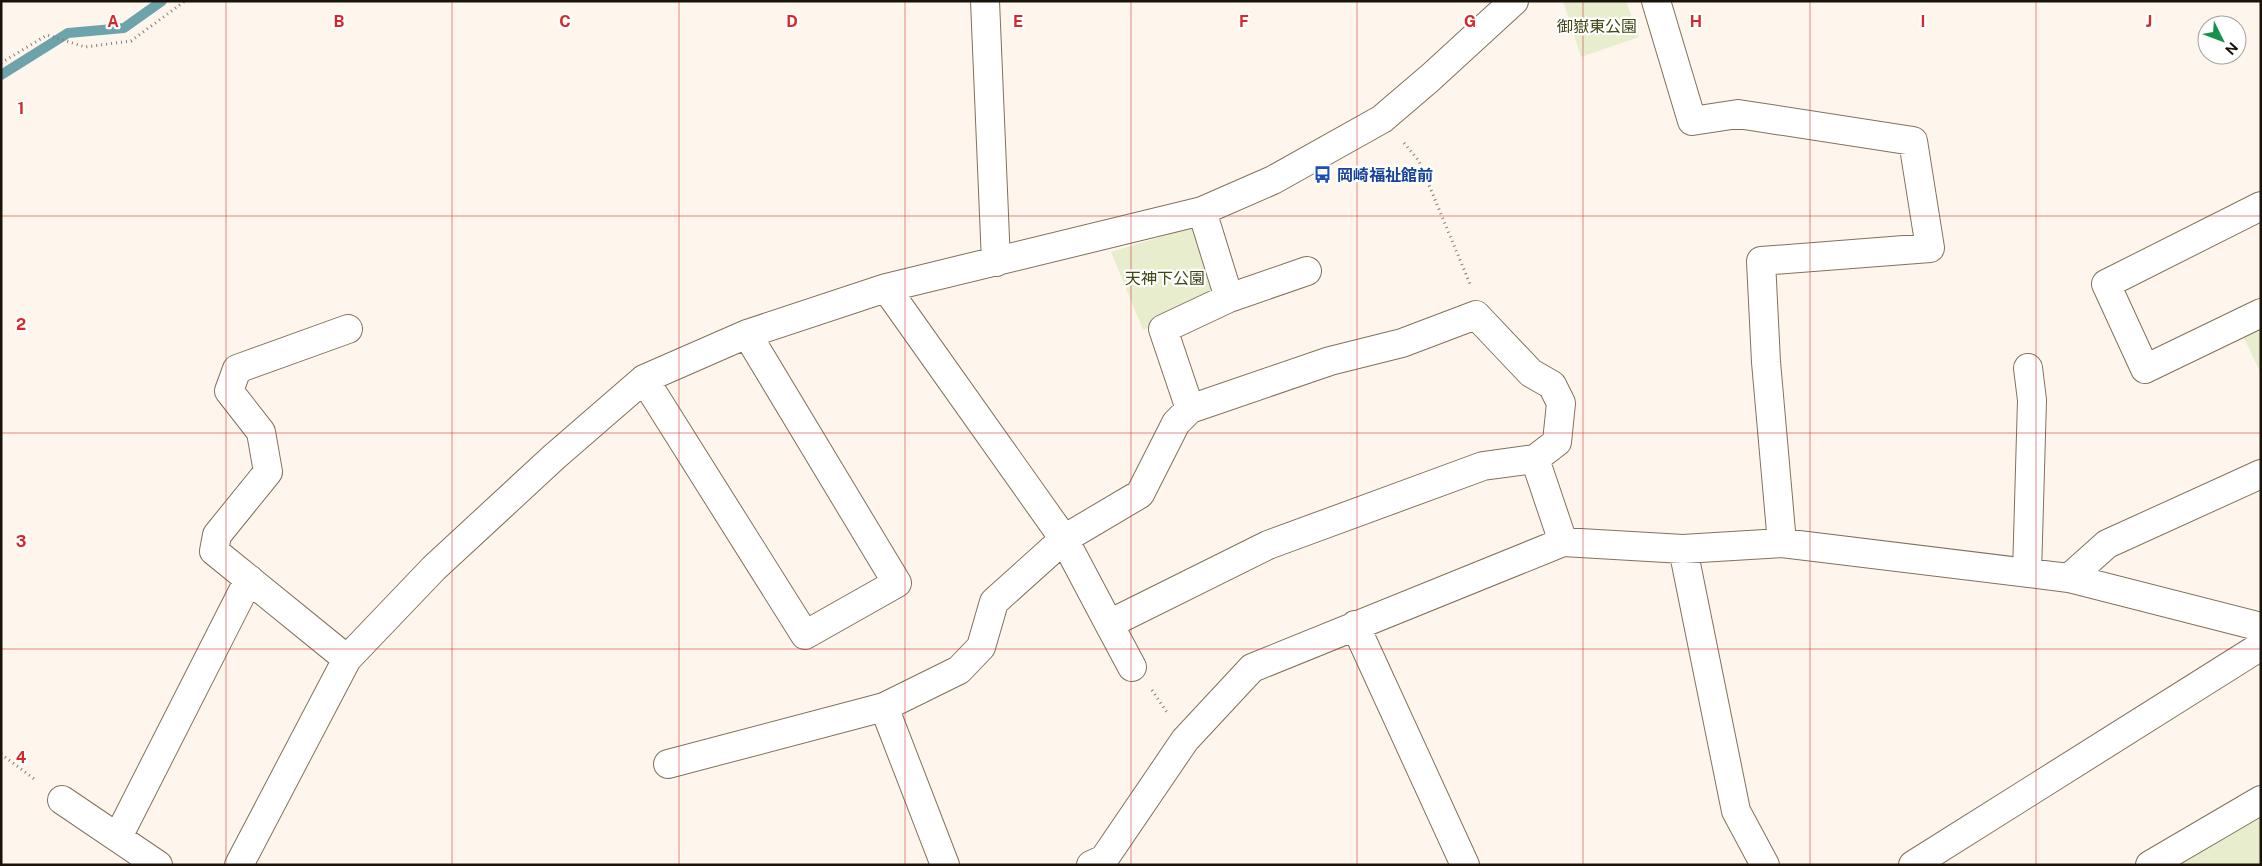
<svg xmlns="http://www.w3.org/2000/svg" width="2262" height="866" font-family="'Public Sans','Noto Sans JP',sans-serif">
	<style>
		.green { fill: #e8edcd }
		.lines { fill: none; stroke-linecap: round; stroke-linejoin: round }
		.stream { stroke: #6da3ab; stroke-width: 10 }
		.minor-casing { stroke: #82715a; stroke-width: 30 }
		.path { stroke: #817a71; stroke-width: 3; stroke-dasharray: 1 4; stroke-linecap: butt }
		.minor { stroke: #fff; stroke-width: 28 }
		.grid { fill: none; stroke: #d62828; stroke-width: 1; stroke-opacity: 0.55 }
		.labels { text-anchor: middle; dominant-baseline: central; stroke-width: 4.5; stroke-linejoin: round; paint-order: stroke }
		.park-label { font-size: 16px; fill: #414614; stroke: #fff }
		.transit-label { font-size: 16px; font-weight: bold; fill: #164399; stroke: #fff; text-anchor: start }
		.grid-label { font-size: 16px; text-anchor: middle; font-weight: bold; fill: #d62828; stroke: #fff; stroke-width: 4.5; stroke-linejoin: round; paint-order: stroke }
	</style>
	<rect width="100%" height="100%" fill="#fef6ec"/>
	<path class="green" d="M1563,1H1626L1639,37L1581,57Z
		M1197,226L1219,288L1212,302L1143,330L1111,252Z
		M2261,330V374L2244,338Z
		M2261,812V865H2174Z"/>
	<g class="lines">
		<path class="stream" d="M1,75L68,33L124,28L162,1"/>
		<defs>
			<path id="minor" d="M985,1L996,262
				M1656,1L1692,121L1738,114L1913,141L1930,248L1761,261L1766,362L1782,543
				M2261,206L2106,284L2145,369L2261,313
				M886,288L1064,539L1109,624
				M1229,298L1307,271
				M644,379L805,635L897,583L747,334
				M1535,459L1563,542
				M1683,549L1736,811L1765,865
				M2027,573L2032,400L2028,368
				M2069,578L2107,544L2261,474
				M1355,625L1465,865
				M347,659L214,551L217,535L268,472L261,432L229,391L237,369L348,329
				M1132,667L1109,624L1268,545L1483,466L1535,459L1557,442L1561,403L1552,385L1531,373L1476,315L1402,343L1330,361L1190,409
				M884,707L945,865
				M668,764L884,707L959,670L981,647L994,602L1064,539L1140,494L1176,423L1190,409L1163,329L1229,298L1202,211
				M62,800L158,865
				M118,837L249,579
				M239,865L347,659L434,568L554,457L644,379L747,334L886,288L1202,211L1273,180L1382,119L1430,78L1514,1
				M1091,865L1104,859L1185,740L1252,668L1563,542L1683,549L1782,543L2069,578L2261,627
				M1913,865L2261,646
				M2150,865L2261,800"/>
		</defs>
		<use href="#minor" class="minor-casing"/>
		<path class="path" d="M1,63L47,35L85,47L131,41L185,1
			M1404,143L1419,161L1470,284
			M1152,690L1168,714
			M1,754L37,781"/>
		<use href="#minor" class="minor"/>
	</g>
	<path class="grid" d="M226,1V865M452,1V865M679,1V865M905,1V865M1131,1V865M1357,1V865M1583,1V865M1810,1V865M2036,1V865M1,216H2261M1,433H2261M1,649H2261"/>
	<defs>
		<symbol id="bus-bare" viewBox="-9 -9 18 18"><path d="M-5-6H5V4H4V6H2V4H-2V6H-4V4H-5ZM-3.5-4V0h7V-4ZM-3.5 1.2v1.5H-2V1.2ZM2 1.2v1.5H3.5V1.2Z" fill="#1a4fb4" stroke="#fff" stroke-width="2.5" paint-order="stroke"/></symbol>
	</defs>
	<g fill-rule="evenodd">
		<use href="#bus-bare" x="1310" y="162" width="25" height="25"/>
	</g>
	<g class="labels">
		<g class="park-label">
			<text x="1597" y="26">御嶽東公園</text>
			<text x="1165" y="278">天神下公園</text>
		</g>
		<g class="transit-label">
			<text x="1337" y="175">岡崎福祉館前</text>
		</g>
	</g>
	<g class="grid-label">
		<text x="113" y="27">A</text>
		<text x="339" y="27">B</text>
		<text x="565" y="27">C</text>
		<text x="792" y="27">D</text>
		<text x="1018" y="27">E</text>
		<text x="1244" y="27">F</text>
		<text x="1470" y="27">G</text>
		<text x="1696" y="27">H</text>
		<text x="1923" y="27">I</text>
		<text x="2149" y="27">J</text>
		<text x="21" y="114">1</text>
		<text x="21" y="330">2</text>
		<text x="21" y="547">3</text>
		<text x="21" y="763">4</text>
	</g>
	<rect width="2262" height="866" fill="none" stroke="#19130a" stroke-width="5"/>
	<g transform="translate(2222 40) rotate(132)"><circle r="24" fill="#ffffff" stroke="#a3a19d"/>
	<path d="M0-4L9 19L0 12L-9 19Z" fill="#19914d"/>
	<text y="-8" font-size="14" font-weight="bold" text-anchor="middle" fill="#19130a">N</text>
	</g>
</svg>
